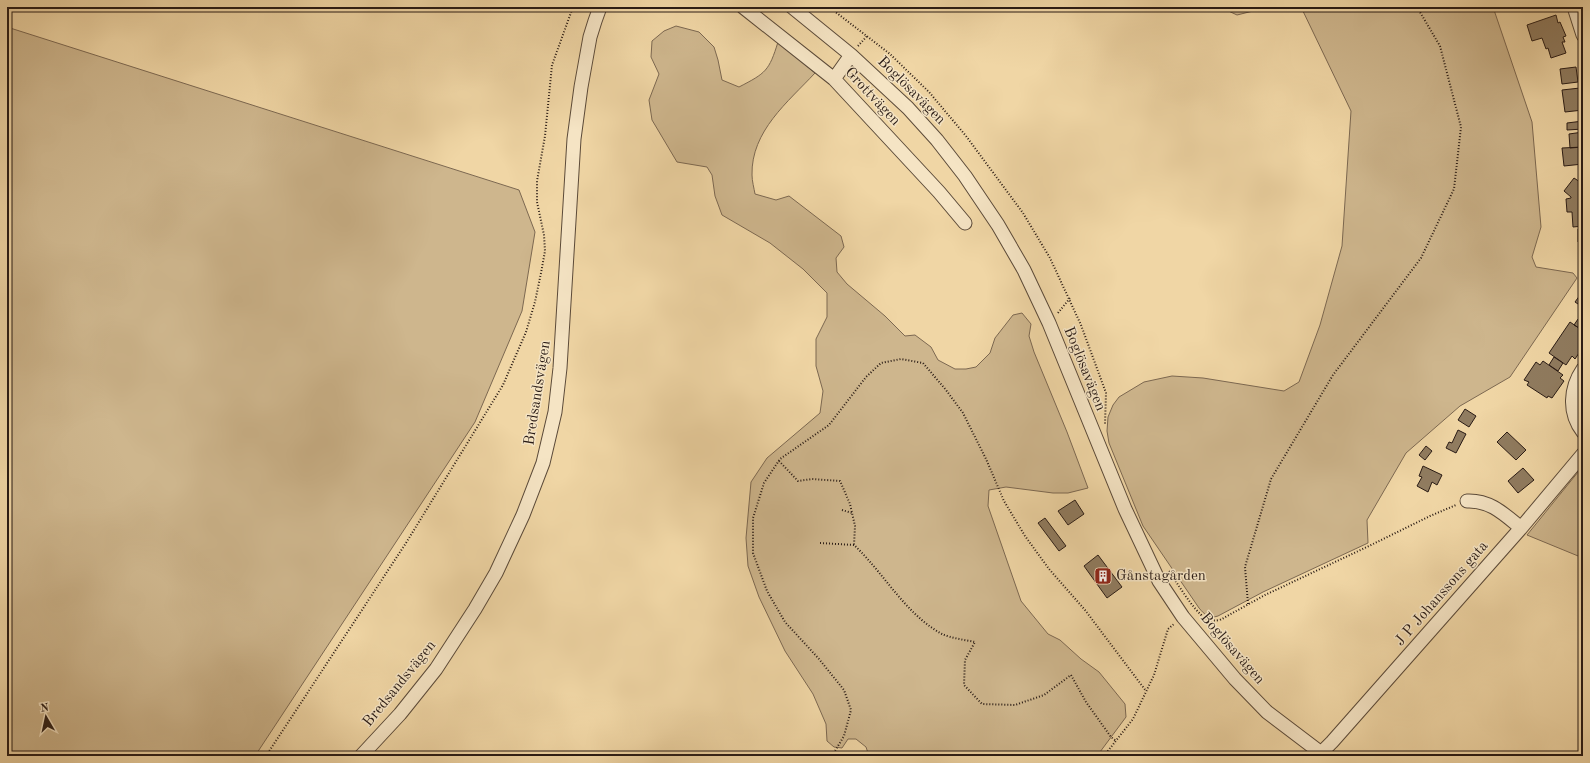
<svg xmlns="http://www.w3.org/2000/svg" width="1590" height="763" font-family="'Old Standard TT',serif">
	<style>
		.green { fill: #ceb68d; stroke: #7c6851 }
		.building { fill: #907c60; stroke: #291b15 }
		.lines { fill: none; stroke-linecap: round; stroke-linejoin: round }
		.minor-casing { stroke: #5b4a39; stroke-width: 15 }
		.path { stroke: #291b15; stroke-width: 2; stroke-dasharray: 1 2; stroke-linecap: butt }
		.minor { stroke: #f5e4c4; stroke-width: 13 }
		.labels { text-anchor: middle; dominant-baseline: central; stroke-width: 3; stroke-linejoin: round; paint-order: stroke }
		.street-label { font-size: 15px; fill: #291b15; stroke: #f5e4c4 }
		.poi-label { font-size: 15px; fill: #291b15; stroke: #f5e4c4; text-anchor: start }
	</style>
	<rect width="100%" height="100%" fill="#f0d6a5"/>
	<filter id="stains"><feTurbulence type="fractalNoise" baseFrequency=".005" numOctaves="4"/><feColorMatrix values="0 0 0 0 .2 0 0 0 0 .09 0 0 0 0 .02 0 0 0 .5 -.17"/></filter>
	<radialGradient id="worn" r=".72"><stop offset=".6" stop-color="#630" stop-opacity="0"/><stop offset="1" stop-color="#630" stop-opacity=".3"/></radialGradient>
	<path class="green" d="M1220,7H1256L1253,11L1237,15Z
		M1301,7H1493L1532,122L1541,227L1532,257L1536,267L1573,273L1577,278L1510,377L1460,406L1406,453L1367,520L1368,543L1263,592L1218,616C1209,619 1205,615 1199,608L1143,526L1109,443L1107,431L1108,417L1113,405L1119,397L1144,382L1172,376L1203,378L1284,391L1299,382L1320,325L1342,246L1351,111Z
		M676,26L699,32L714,47L718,60L722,80L739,87C766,73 769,71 778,42L815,73C788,102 751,131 752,175C752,181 754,188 755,194L776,200L789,196L841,236L844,247L836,258L837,272L847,284L885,316L905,336L915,335L931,347L938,360L955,369H966L976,367L990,353L995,338L1013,315L1022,313L1031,324L1029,336L1034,352L1067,432L1088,488L1068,493H1053L1006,487L989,490L988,506L1021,601L1048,634L1060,640L1081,659L1099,672L1125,704L1126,717L1097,756H869L866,747L856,739H848L842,748L834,747L827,741L826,724L813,694L785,651L759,597L748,566L746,538L751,482L767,458L820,413L823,391L816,366V339L827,317V293L803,269L770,243L722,215L715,196L712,175L707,167L677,162L652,120L649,100L659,74L651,57L652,41L664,31Z
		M7,27L519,190L535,232L522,311L475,422L255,756H7Z
		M1583,466V558L1527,535Z"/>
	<path class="building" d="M1556,15L1558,23L1560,22L1566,36L1563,37L1565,42H1562L1566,53L1551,58L1548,48L1546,49L1542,38L1532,41L1527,25Z
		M1576,67L1578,82L1562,84L1560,69Z
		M1580,88L1583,110L1565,112L1562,90Z
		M1583,121V129L1567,130V123Z
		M1583,132V147L1570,148L1569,134Z
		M1583,147V164L1564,166L1562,148Z
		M1574,178L1583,184V226L1573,227L1572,212H1567L1566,199L1571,198V197L1564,191Z
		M1578,229H1583V242H1578Z
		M1583,291V312L1578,309L1581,306L1575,302Z
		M1578,319L1583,322L1581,329L1574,325Z
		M1570,322L1583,331V339L1580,343L1583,347L1575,359L1572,356L1566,365L1549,353Z
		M1554,357L1563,363L1558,371L1549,365Z
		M1543,361L1563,375L1560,378L1564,381L1552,398L1548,396L1547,398L1527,385L1529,382L1524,380L1536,362L1540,365Z
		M1465,409L1476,416L1469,427L1458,420Z
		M1458,430L1466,434L1456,453L1446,448L1449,442L1452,443Z
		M1507,432L1526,450L1516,460L1497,442Z
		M1426,446L1432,451L1425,460L1419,455Z
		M1423,466L1442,475L1437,485L1432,482L1428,492L1417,486L1422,477L1419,476Z
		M1523,468L1534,480L1518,493L1508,481Z
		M1075,500L1084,514L1068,525L1058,511Z
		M1045,518L1066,546L1059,551L1038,523Z
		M1098,555L1122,587L1107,598L1084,566Z"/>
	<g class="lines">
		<defs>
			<path id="minor" d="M743,7L834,79L939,192L965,223
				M792,7L851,55L908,108L937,140L965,176L998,225L1024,270L1049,323L1125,509L1159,581L1183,617L1235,679L1267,712L1325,756
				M1574,7L1583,35
				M834,79L851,55
				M1583,369C1570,388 1568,413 1583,432
				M1467,501C1490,500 1504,514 1521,528
				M1321,753L1332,742L1521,528L1583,454
				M361,756L400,714L436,669L475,609L496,573L523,515L543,463L555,412L560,368L574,139L581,87L590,37L595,21L600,7"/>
		</defs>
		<use href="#minor" class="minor-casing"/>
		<path class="path" d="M829,7L890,54L929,92L966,136L1023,213L1050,258L1081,325L1106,393L1105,424
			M858,46L867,36
			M1058,313L1070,298
			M779,461L798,481L812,479L840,481L850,504L855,526L854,545
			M842,510L852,513
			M820,543L854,545C884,573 905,614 942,634C951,638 965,640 975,642L965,660L964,685L982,704L1015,705L1044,695L1071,675L1086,702L1111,737L1116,741
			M1169,571C1177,583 1194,611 1205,618C1210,621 1214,621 1220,620L1265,595L1369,546L1430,516L1456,505
			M1248,604L1245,567L1271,479L1333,375L1421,258L1454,189L1461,127L1440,46L1417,7
			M266,756L406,543L503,385L526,332L535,302L541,273L545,251L544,235L537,202V181L545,136L552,65L573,7
			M832,756L844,736L851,710L844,690L819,659L785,622L767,591L753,553V518L764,483L780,459L829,425L866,377L881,363L901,359L923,363L946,390L963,413L986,459L1004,501L1025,536L1049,569L1085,610L1146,691
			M1104,756L1133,719L1154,675L1168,629L1174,624"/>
		<use href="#minor" class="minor"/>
	</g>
	<defs>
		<symbol id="building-square" viewBox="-11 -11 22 22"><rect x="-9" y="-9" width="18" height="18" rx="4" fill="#8f2418" stroke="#f5e4c4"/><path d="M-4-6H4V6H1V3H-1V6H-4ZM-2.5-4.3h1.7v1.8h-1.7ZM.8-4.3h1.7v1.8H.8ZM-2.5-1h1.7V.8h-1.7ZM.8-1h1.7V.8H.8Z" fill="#fff"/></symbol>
	</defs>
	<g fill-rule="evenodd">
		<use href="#building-square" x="1093" y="566" width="20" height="20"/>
	</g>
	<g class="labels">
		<g class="street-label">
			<text transform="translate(911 91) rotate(45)">Boglösavägen</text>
			<text transform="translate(872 97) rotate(47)">Grottvägen</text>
			<text transform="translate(1084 369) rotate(68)">Boglösavägen</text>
			<text transform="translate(538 393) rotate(-81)">Bredsandsvägen</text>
			<text transform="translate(1442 594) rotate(-49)">J P Johanssons gata</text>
			<text transform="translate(1232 649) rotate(49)">Boglösavägen</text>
			<text transform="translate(400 684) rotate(-51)">Bredsandsvägen</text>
		</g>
		<g class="poi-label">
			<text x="1116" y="576">Gånstagården</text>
		</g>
	</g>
	<rect width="1590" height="763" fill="none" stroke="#f0d6a5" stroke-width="24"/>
	<rect x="8" y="8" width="1574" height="747" fill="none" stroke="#291b15" stroke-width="2"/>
	<rect x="12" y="12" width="1566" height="739" fill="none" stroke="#291b15"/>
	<g transform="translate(46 717) rotate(351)" stroke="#f5e4c4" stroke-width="3" paint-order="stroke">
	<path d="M0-3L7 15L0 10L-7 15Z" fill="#291b15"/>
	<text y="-6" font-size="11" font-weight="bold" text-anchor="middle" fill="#291b15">N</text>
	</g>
	<rect width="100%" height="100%" filter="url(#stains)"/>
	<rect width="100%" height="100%" fill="url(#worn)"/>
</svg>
